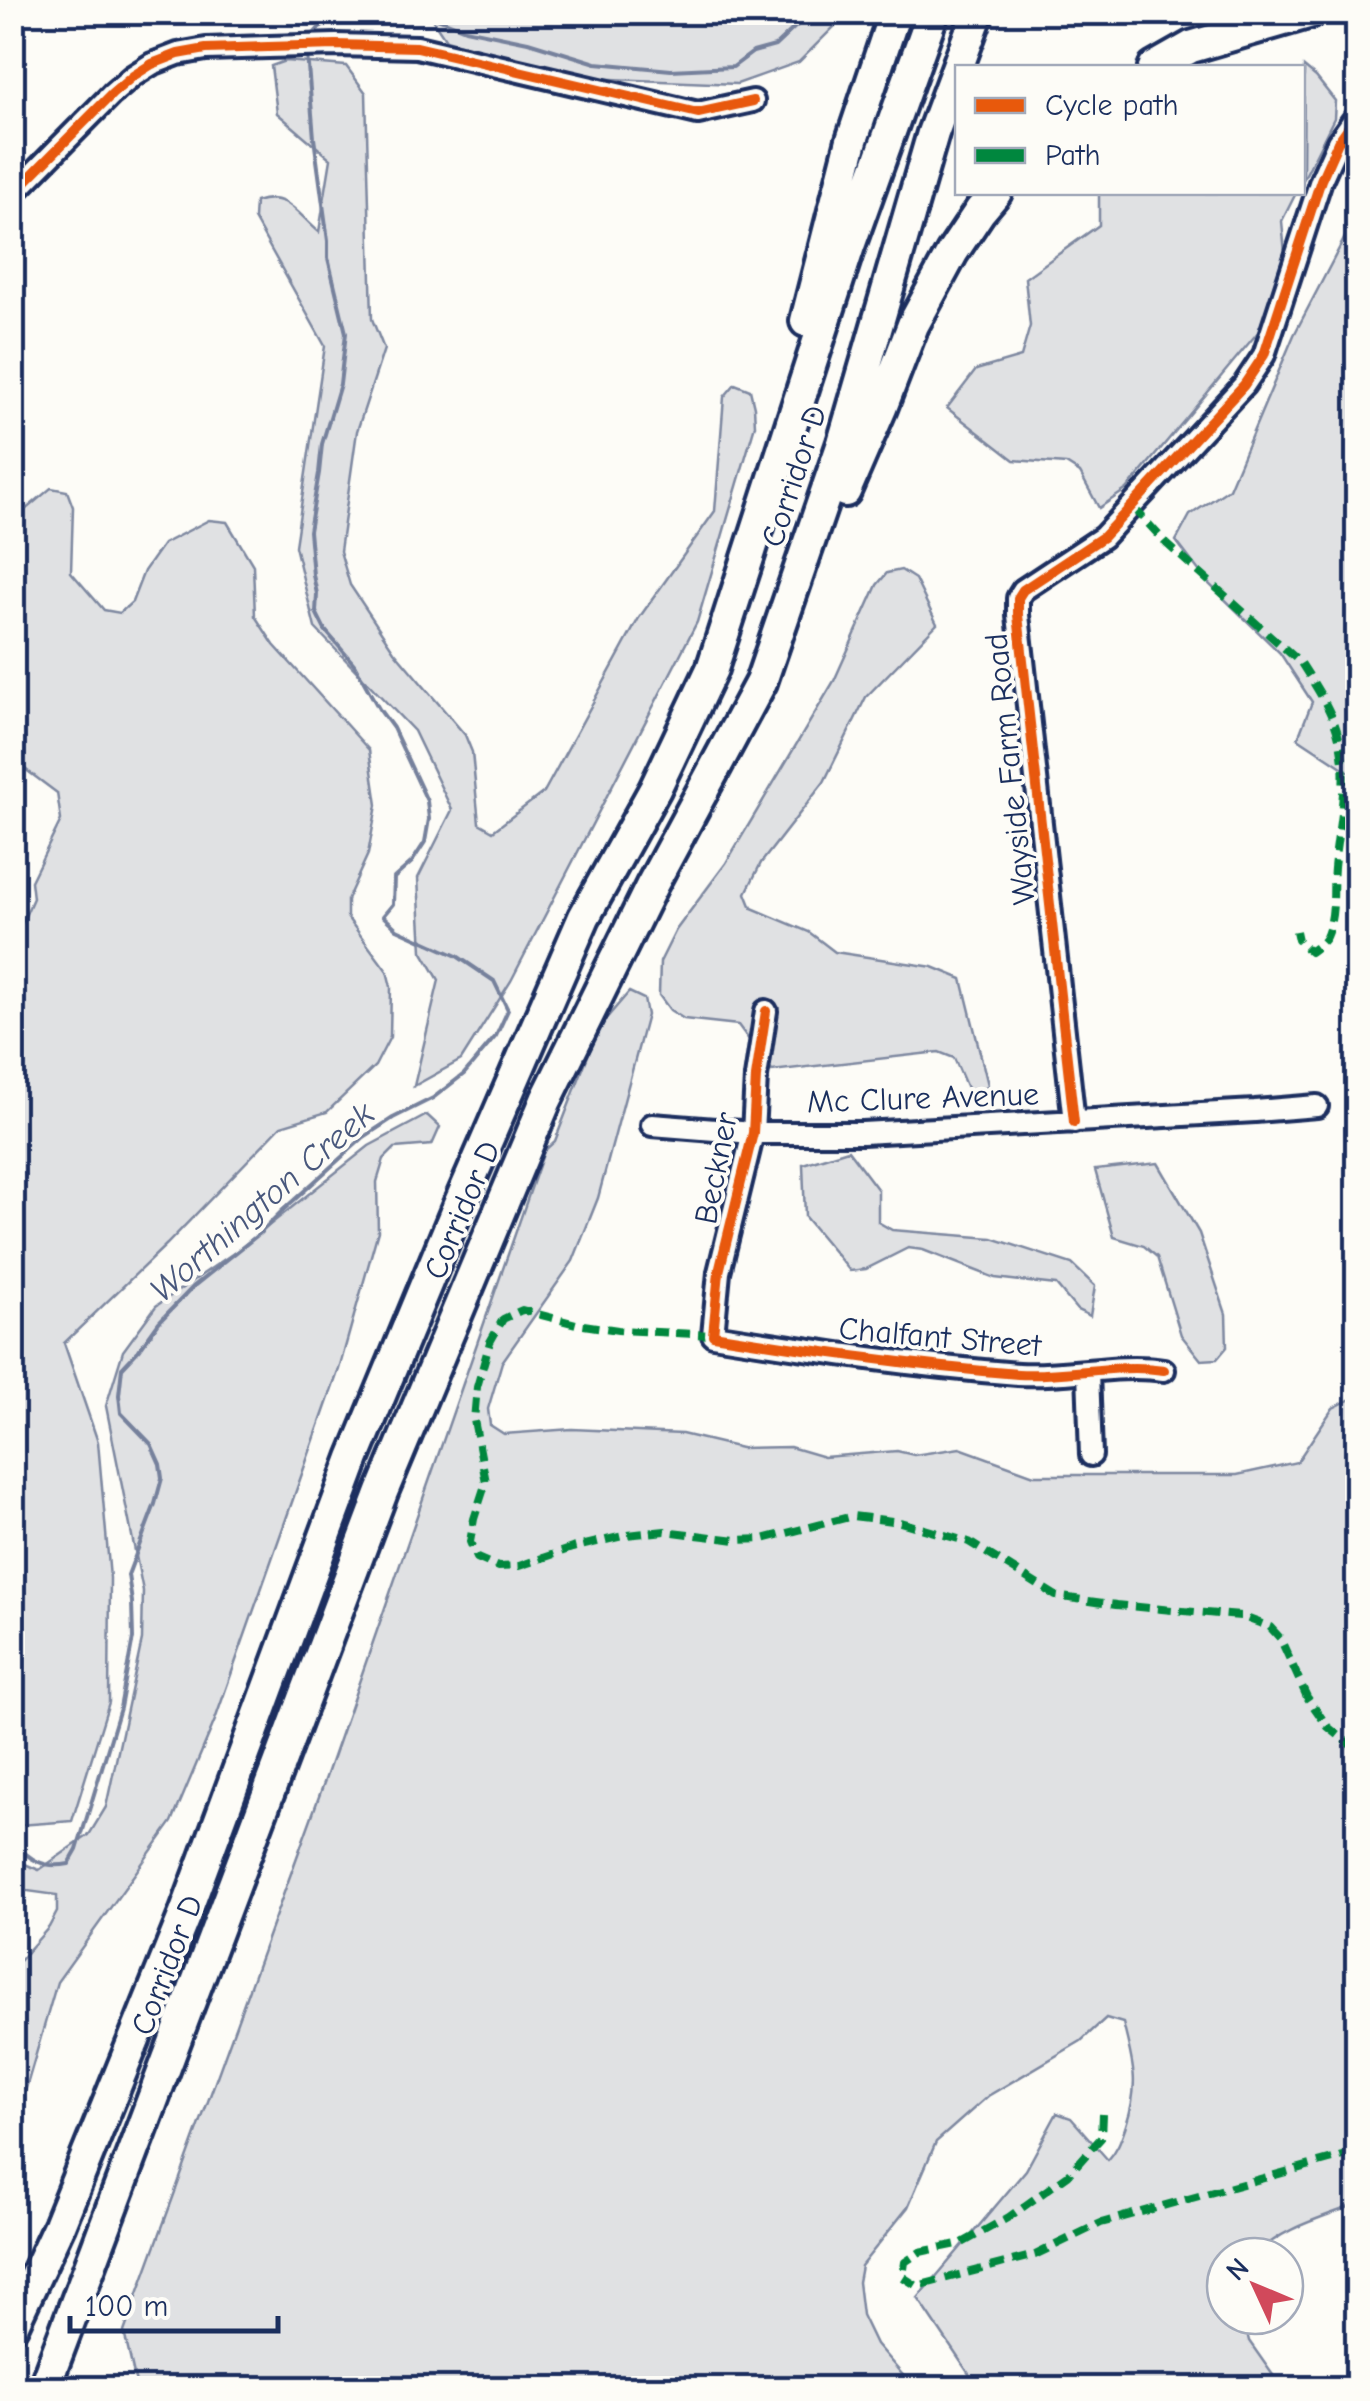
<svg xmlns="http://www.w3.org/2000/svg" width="1370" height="2401" font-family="'Comic Neue',sans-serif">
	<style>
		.green { fill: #e0e1e3; stroke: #7e88a0; stroke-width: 2.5 }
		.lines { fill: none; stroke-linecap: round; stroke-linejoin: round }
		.stream { stroke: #76819c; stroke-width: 4 }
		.minor-casing { stroke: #1b2f5e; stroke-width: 28 }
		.highway-casing { stroke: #1b2f5e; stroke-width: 38 }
		.minor { stroke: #fdfcf7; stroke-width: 20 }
		.highway { stroke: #fdfcf7; stroke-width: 30 }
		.quiet { stroke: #00873e; stroke-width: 8; stroke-dasharray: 15 8; stroke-linecap: butt }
		.cycleway-casing { stroke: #fdfcf7; stroke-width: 16 }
		.cycleway { stroke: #e8590c; stroke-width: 10 }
		.labels { text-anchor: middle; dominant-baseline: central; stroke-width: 8; stroke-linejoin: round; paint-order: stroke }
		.street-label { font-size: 32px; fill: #1b2f5e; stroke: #fdfcf7 }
		.water-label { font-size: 35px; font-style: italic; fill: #49587d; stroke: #fdfcf7 }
	</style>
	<rect width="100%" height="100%" fill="#fdfcf7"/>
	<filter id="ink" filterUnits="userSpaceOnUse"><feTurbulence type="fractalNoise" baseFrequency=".01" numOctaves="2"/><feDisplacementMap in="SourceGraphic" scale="20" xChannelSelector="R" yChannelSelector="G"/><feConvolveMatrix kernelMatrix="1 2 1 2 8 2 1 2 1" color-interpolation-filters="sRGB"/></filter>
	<g filter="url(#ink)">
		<path class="green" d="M428,13H844L836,25L799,62L737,84L586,78L446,40Z
			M285,61L346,66L366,93L372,319L384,349L357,431L340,551L350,585L394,651L465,735L472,752L479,823L493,831L544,792L639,618L715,511L724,397L735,384L750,390L754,407L755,425L697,622L511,981L461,1060L414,1086L439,980L422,951L418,878L452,810L414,731L315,628L295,546L325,346L254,219L255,202C288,191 296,213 319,232L331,159L277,113L271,66Z
			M1304,67L1316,77L1335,101L1334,118L1303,180Z
			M1099,193H1296L1282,221L1285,253L1259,331L1127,489L1099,508L1080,473L1066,464L1014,460L947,408L976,370L1021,357L1030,326L1025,278L1099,225Z
			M1357,214V777L1298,738L1312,702L1280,653L1209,584L1176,541L1190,515L1229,489L1294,335Z
			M51,488L67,491L73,507L71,572L104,610L120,613L132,602L144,571L163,544L209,520L227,522L253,565L255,616L274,645L369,750L377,805L368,854L347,900V917L387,971L391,987L390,1037L375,1066L327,1112L281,1126L167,1244L64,1343L98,1442L110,1578L109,1702L72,1821L19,1825L12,1818V946L33,898L31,881L61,820L57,793L13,760L12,521Z
			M901,570L915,579L937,624L866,697L824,782L761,863L746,893L752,908L809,932L835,952L933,967L962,979L988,1085L978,1099L967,1088L954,1058L939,1052L772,1071L738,1025L684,1019L670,1010L659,995L660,962L676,930L726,863L834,681L877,585L887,573Z
			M629,992L644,999L647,1015L598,1198L573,1261L502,1362L488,1409L490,1425L504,1434L572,1429L682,1434L741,1448L790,1447L824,1457L897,1451L914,1455L960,1448L1034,1475H1237L1297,1462L1333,1408L1357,1396V2204C1327,2216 1277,2229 1256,2256H1225V2316H1243L1249,2341L1282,2388H1039L988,2386L973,2380L918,2298L1026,2170L1057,2113L1071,2118L1108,2160C1118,2149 1121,2139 1126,2125C1140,2083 1133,2064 1123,2023L1106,2018L1081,2041L988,2096L936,2142L908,2207L861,2266L858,2282L862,2315L876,2344L914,2388H137L124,2332L325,1780L544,1151L555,1141L599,1027Z
			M427,1115L440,1127L432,1145L395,1148L384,1159L377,1182L378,1231L339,1369L215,1720L172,1822L57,1982L13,2133V1968L49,1927L57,1912V1895L13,1889V1859L39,1870L89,1835L106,1807L142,1640L143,1591L106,1406L123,1351L156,1306L238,1250L369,1146Z
			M848,1150L878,1190V1222L892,1230L992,1238L1072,1264L1095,1286L1090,1316L1077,1310L1056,1285L995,1278L923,1250L908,1248L866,1269L850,1271L805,1217L803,1164Z
			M1158,1163L1199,1233L1226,1314L1227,1347L1217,1359L1201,1360L1181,1335L1157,1257L1144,1246L1114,1237L1095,1170Z"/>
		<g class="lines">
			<path class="stream" d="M422,12L465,29L528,42L596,63L671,70L733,67L753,52L775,46L811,12
				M312,36L318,29L337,18L420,12
				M12,1841C30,1860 43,1869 69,1864L77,1850L120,1708L133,1638L132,1602L128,1575L155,1504L162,1478L160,1464L151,1444L121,1413L119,1395L122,1368L139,1350L159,1322L194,1286L259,1234L283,1210L364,1137L393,1118L433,1098L464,1074L496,1036L508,1010L494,981L457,956L397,929L383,916L393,904L394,878L412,862L425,842L429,819L427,801L393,728L379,709L354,664L325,630L316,612L317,594L313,575L309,531L319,473L322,444L340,384L346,333L328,258V241L314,138L307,54"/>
			<defs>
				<path id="minor" d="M12,195L112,94L133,76L152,64L178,54L206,49L336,45L417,47L698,113L753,101
					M766,1011L756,1077L753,1133L719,1272L713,1335C814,1351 915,1366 1018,1374C1067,1377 1116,1363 1164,1370
					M1074,1122L1018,615V598L1023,590L1103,537L1244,385L1264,355L1321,180L1338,142L1358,114
					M652,1125L753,1133H863L1255,1111L1317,1106
					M1088,1372L1091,1455"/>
				<path id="highway" d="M1154,68L1191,47L1311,12
					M806,321L852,140L895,12
					M845,491L881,408L913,325L952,253L980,211L996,192
					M12,2326L59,2225L185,1914L354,1458L458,1207L584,917L655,789L712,669L849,246L933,12
					M44,2388L382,1492L546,1100L652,885L761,682L843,443L933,133L978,12"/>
			</defs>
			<use href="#minor" class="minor-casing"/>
			<use href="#highway" class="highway-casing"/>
			<use href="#minor" class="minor"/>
			<use href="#highway" class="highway"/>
			<path class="quiet" d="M1133,507L1167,544L1301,663C1315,685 1333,712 1339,738C1350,782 1338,825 1334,868C1332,891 1336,914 1326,937C1323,943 1316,947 1310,952L1298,940L1296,931
				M713,1335L618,1330L576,1324L522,1310L503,1319L490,1342L477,1387L474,1420L486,1482L474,1519L470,1542L477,1558L498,1567L519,1566L572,1548L627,1535L665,1531L736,1540L763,1539L853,1516L900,1522L969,1542L1056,1596L1116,1605L1241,1616L1270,1627L1280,1638L1307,1697L1328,1727L1358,1751
				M1102,2114L1101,2138L1068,2175L1009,2217L962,2243L920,2252L905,2262L903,2277L917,2286L1035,2255L1101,2223L1358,2152"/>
			<defs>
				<path id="cycleway" d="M12,195L112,94L133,76L152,64L178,54L206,49L336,45L417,47L698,113L753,101
					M766,1011L756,1077L753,1133L719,1272L713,1335C814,1351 915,1366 1018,1374C1067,1377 1116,1363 1164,1370
					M1074,1122L1018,615V598L1023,590L1103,537L1244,385L1264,355L1321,180L1338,142L1358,114"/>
			</defs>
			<use href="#cycleway" class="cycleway-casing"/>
			<use href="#cycleway" class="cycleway"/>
		</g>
	</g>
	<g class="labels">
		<g class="street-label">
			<text transform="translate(794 476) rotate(-72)">Corridor D</text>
			<text transform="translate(1010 769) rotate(-96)">Wayside Farm Road</text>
			<text transform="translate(923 1098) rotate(-2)">Mc Clure Avenue</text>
			<text transform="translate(716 1168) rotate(-79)">Beckner</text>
			<text transform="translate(462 1210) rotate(-67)">Corridor D</text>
			<text transform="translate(940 1337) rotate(5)">Chalfant Street</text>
			<text transform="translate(167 1965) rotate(-69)">Corridor D</text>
		</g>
		<g class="water-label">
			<text transform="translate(262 1202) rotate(-41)">Worthington Creek</text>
		</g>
	</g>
	<rect width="1370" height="2401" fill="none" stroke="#fdfcf7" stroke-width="50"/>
	<rect x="25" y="25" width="1320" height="2351" fill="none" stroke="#1b2f5e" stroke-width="4" filter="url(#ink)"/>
	<rect x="955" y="65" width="350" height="130" fill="#fdfcf7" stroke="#a3aaba" stroke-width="2.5"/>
	<rect x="975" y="98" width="50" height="15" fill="#e8590c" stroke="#a3aaba" stroke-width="2.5"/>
	<text x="1045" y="115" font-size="30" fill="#1b2f5e">Cycle path</text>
	<rect x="975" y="148" width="50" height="15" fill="#00873e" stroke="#a3aaba" stroke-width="2.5"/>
	<text x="1045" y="165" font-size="30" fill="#1b2f5e">Path</text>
	<g transform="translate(1255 2286) rotate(314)"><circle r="48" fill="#fdfcf7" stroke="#a3aaba" stroke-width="2.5"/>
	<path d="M0-8L18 38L0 25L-18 38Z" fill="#d1495b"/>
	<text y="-15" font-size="28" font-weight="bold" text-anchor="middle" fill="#1b2f5e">N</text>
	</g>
	<path d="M70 2316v15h208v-15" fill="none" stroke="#1b2f5e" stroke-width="5"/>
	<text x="85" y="2316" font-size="30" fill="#1b2f5e" stroke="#fdfcf7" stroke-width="8" paint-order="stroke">100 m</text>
</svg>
